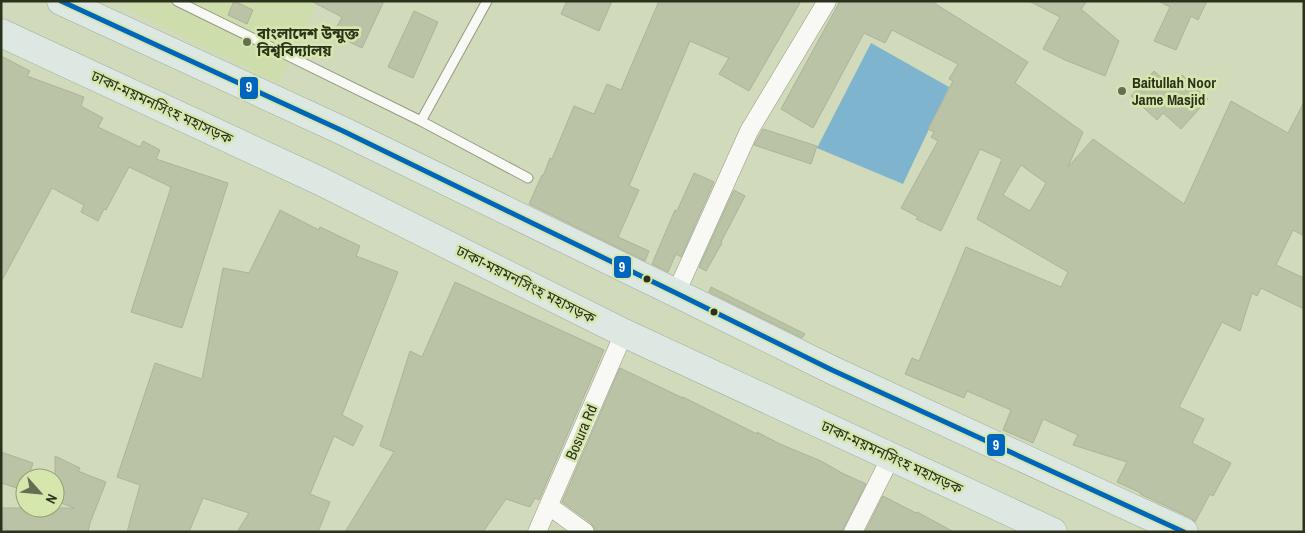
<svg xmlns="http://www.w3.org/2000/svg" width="1305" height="533" font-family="'Archivo Narrow','Noto Sans Bengali',sans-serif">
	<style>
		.built { fill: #ceddac }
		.water { fill: #7fb4cf }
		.building { fill: #bac3a5; stroke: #acb39b; fill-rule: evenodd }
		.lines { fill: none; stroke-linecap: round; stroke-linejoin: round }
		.service-casing { stroke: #949b83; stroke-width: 11 }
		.minor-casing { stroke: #949b83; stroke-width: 19 }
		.trunk-casing { stroke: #9caf9d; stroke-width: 29 }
		.service { stroke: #f8f9f5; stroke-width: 9 }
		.minor { stroke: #f8f9f5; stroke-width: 18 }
		.trunk { stroke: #dce8e1; stroke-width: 28 }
		.bus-1-casing { stroke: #d6e7ae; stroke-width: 9 }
		.bus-1 { stroke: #0065bd; stroke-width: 5 }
		.poi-dot { fill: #656d53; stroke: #d6e7ae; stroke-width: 2 }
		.bus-dot { fill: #2b321b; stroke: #d6e7ae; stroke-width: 2 }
		.labels { text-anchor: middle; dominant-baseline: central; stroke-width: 5; stroke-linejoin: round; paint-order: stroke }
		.poi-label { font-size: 15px; font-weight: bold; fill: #2b321b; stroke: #d6e7ae; text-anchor: start }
		.street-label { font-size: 15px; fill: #2b321b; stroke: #d6e7ae }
		.line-badge { stroke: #d6e7ae; stroke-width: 2 }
		.badge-label { font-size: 14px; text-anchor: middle; font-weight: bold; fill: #fff }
	</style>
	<rect width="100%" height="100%" fill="#d1dabb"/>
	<path class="built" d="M112,1H318L278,83Z"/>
	<path class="water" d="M871,43L949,87L903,184L817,148Z"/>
	<path class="building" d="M234,1L253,10L247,24L228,15Z
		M311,1H384L362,48L333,34L342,17Z
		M567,1H612L599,31L561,14Z
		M659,1H801L749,91L719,74L729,58L690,41L629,186L639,190L618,237L649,251L645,261L529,204L542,175L543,176L550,158L552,159L574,106L594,114L607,84L621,90Z
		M840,1H931L1028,62L1015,83L1083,132L1068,167L1093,139L1184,204L1231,101L1288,133L1304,102V236L1293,230L1276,265L1304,278V309L1261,288L1257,296L1252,293L1240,331L1222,322L1179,407L1204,419L1192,443L1231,463L1213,496L1210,494L1195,522L1191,518L1140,494L1141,493L1117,482L1127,462L1073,445L1078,435L1043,419L1033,443L1003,430L1011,410L967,391L964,398L905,374L912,358L919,361L966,247L1061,287L1068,272L977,219L1002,159L980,149L941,231L916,219L918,217L901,208L938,141L931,137L934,132L928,129L953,81L949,79L958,64L892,30L885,43L864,33L813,128L781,109ZM1021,165L1046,183L1030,211L1003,195Z
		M1029,1H1087L1081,9L1119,41L1105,76L1065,60L1043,49L1060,17Z
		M1158,1H1207L1198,20L1191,16L1176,50L1154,41L1170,7Z
		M414,11L438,22L413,78L388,67Z
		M1,56L30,71L27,76L84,97L81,106L103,118L98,127L140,147L143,141L160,150L156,159L228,183L182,328L131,312L171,187L129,167L106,210L104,209L98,221L81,212L84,205L52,188L1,282Z
		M1154,71L1172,87L1182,75L1208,99L1181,129L1163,113L1157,120L1131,96Z
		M763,129L817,146L811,164L754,145Z
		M694,173L714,182L681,257L676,254L668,272L652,264L675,210L677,211Z
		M734,190L745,196L721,242L722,243L706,271L699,267Z
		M280,210L319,230L320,227L360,246L356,256L398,272L342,415L363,426L353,446L334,436L310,494L330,502L318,532H237L249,513L203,498L189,532H127L140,485L117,477L155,363L202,379L223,268L249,273Z
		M455,282L604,350L539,500L535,498L530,507L506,499L483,532H345L394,452L380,446L410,351L422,357Z
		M711,287L805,334L802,338L709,292Z
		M620,368L683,398V397L757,434V432L780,444L821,461L842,473L866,484L844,527L842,532H595L594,527L591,523L562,502Z
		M1,452L33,463L28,478H25V485L23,490L1,483Z
		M55,456L80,468L78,471L106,482L90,523L88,532H12L1,528V508H43L55,512V508H75L55,501Z
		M883,496L916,513L917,512L954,532H865Z"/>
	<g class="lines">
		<defs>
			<path id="service" d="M177,1L421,121
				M487,1L421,121L528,178"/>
			<path id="minor" d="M676,293L749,131L827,1
				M549,506L585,532
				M537,532L624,333
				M853,532L891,457"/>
			<path id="trunk" d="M61,1L343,131L676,293L832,370L1184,532
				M1,33L320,181L624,333L1053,532"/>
		</defs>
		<use href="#service" class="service-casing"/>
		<use href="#minor" class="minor-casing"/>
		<use href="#trunk" class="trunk-casing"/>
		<use href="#service" class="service"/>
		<use href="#minor" class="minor"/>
		<use href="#trunk" class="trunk"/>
		<defs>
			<path id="bus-1" d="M61,1L343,131L676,293L832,370L1184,532"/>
		</defs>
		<use href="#bus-1" class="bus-1-casing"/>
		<use href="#bus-1" class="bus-1"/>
	</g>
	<g class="poi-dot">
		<circle cx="247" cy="42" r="5"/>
		<circle cx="1122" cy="91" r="5"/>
	</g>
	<g class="bus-dot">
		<circle cx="647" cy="279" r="4.5"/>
		<circle cx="714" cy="312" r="4.5"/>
	</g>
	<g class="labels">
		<g class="poi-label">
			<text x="257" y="33">বাংলাদেশ উন্মুক্ত<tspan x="257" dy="17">বিশ্ববিদ্যালয়</tspan></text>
			<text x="1132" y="82">Baitullah Noor<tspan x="1132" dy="17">Jame Masjid</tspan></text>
		</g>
		<g class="street-label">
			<text transform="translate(162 107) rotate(25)">ঢাকা-ময়মনসিংহ মহাসড়ক</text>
			<text transform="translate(526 284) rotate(27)">ঢাকা-ময়মনসিংহ মহাসড়ক</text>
			<text transform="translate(581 432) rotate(-67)">Bosura Rd</text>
			<text transform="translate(892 457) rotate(25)">ঢাকা-ময়মনসিংহ মহাসড়ক</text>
		</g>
	</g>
	<g class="line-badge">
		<rect x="239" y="76" width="20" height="24" rx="5" fill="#0065bd"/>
		<rect x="613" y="255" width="19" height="24" rx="5" fill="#0065bd"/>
		<rect x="986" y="433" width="20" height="24" rx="5" fill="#0065bd"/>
	</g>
	<g class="badge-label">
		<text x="249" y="92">9</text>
		<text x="622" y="272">9</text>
		<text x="996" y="450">9</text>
	</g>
	<rect width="1305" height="533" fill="none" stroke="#2b321b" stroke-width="5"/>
	<g transform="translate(40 493) rotate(117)"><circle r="24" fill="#d6e7ae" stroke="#929f73"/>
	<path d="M0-4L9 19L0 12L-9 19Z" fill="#656d53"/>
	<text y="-8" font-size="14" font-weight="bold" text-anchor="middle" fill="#2b321b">N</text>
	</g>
</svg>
